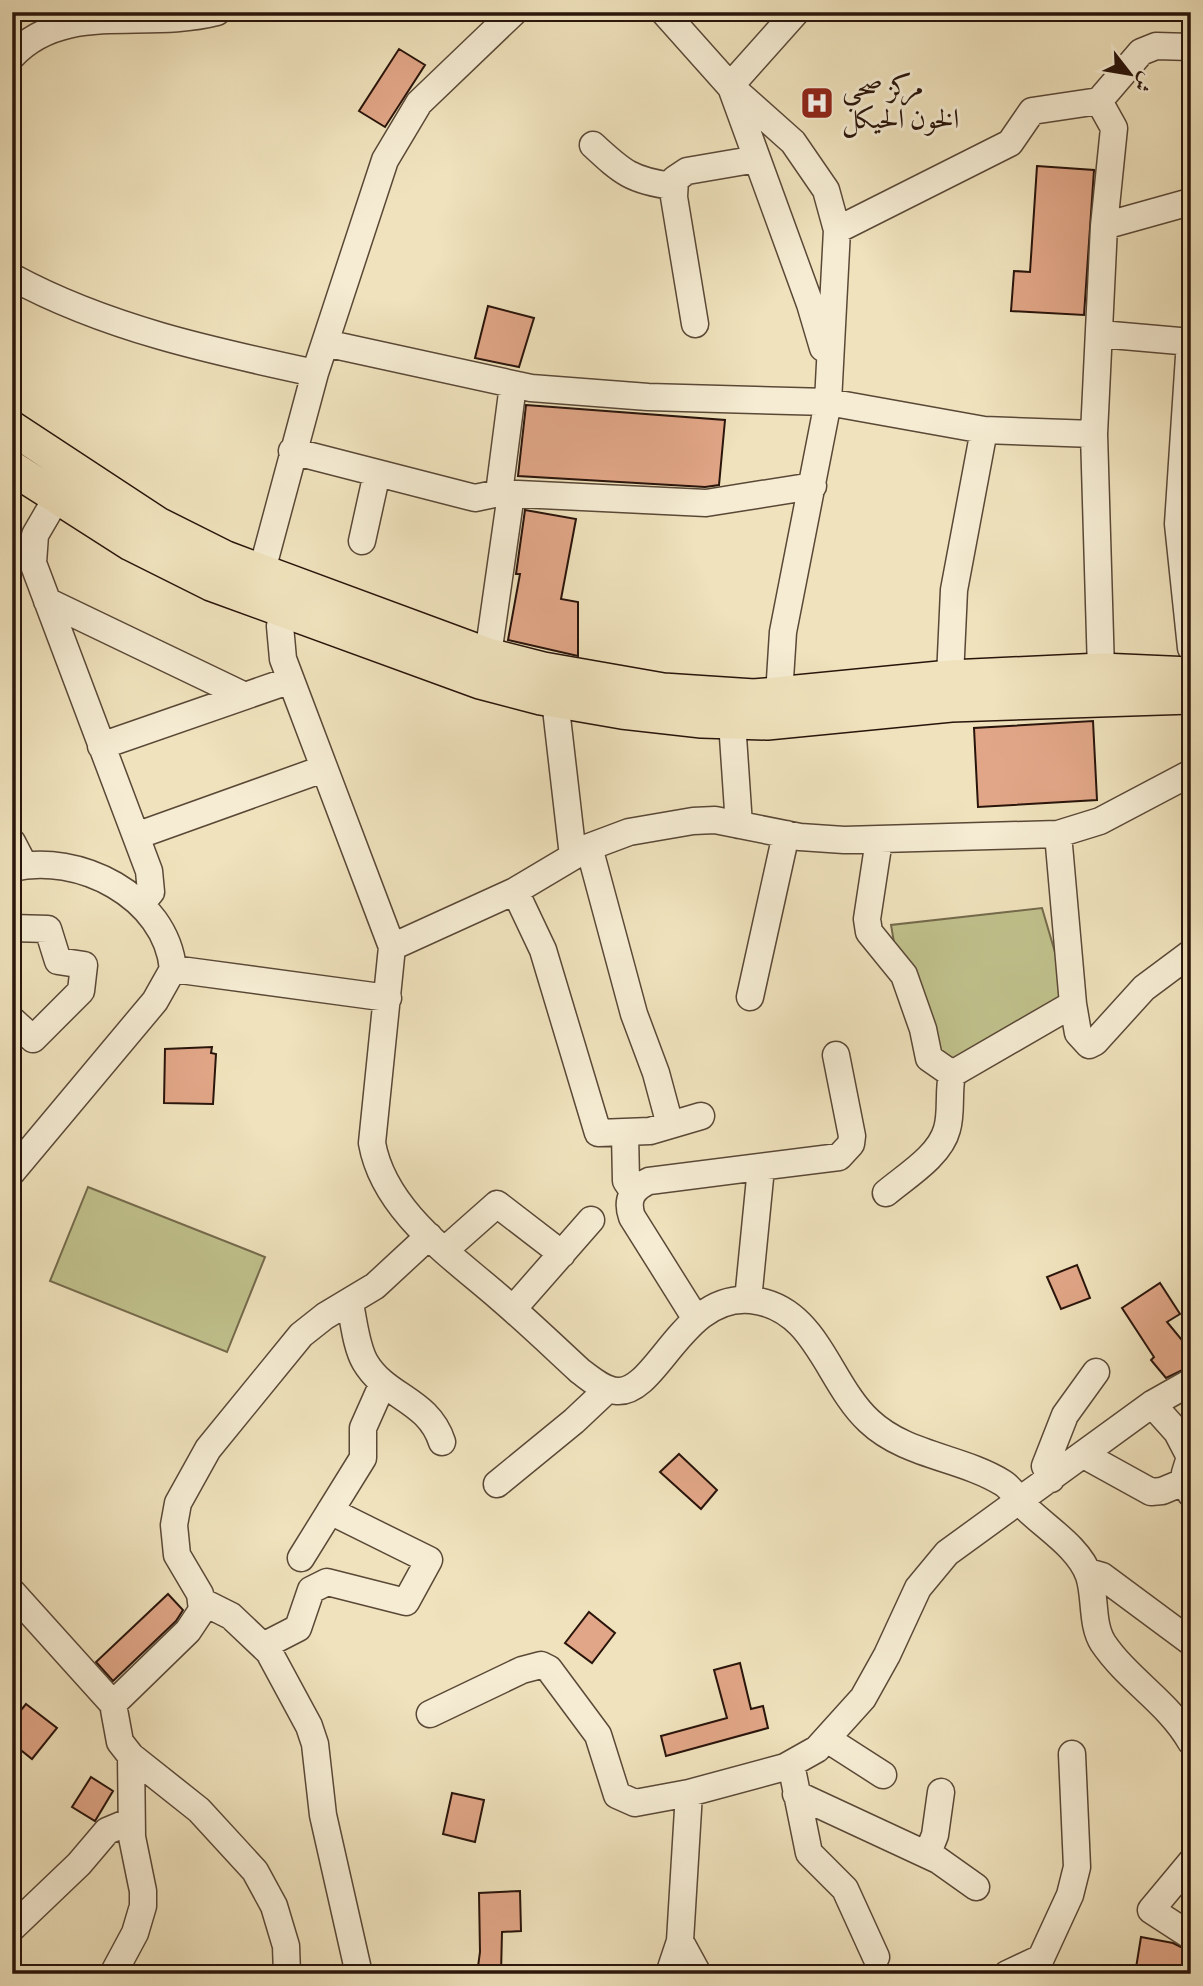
<svg xmlns="http://www.w3.org/2000/svg" width="1203" height="1986" font-family="Alegreya,Amiri,serif">
	<style>
		.green { fill: #c0c18c; stroke: #746a4c; stroke-width: 2 }
		.building { fill: #e1a687; stroke: #29140b; stroke-width: 2 }
		.lines { fill: none; stroke-linecap: round; stroke-linejoin: round }
		.minor-casing { stroke: #5a4837; stroke-width: 29 }
		.major-casing { stroke: #29140b; stroke-width: 36 }
		.minor { stroke: #f5ecd3; stroke-width: 26 }
		.major { stroke: #efe2bc; stroke-width: 33 }
		.labels { text-anchor: middle; dominant-baseline: central; stroke-width: 6; stroke-linejoin: round; paint-order: stroke }
		.poi-label { font-size: 28px; fill: #29140b; stroke: #f5ecd3; text-anchor: start }
	</style>
	<rect width="100%" height="100%" fill="#efe2bc"/>
	<filter id="stains"><feTurbulence type="fractalNoise" baseFrequency=".00286" numOctaves="4"/><feColorMatrix values="0 0 0 0 .2 0 0 0 0 .09 0 0 0 0 .02 0 0 0 .5 -.17"/></filter>
	<radialGradient id="worn" r=".72"><stop offset=".6" stop-color="#630" stop-opacity="0"/><stop offset="1" stop-color="#630" stop-opacity=".3"/></radialGradient>
	<path class="green" d="M1042,908L1067,993L953,1063L935,1056L896,954L891,925Z
		M88,1187L265,1257L227,1352L50,1281Z"/>
	<path class="building" d="M399,49L425,65L385,127L359,111Z
		M1037,166L1094,170L1084,315L1011,311L1014,271L1030,272Z
		M488,306L534,318L519,367L475,358Z
		M526,405L725,420L719,485L705,487L518,476Z
		M525,510L576,519L561,599L578,602V656L508,640L520,574H516Z
		M1093,721L1097,800L978,807L974,728Z
		M212,1047L211,1053L216,1054L213,1104L164,1103L165,1049Z
		M1077,1265L1090,1298L1061,1309L1047,1277Z
		M1160,1283L1180,1314L1167,1322L1191,1351V1366L1166,1378L1151,1360L1154,1357L1122,1308Z
		M679,1454L717,1490L701,1509L660,1472Z
		M168,1594L183,1610L176,1621L113,1681L96,1662Z
		M589,1612L615,1633L592,1663L565,1643Z
		M740,1663L751,1709L763,1706L768,1728L666,1756L661,1736L727,1718L714,1670Z
		M26,1704L57,1728L32,1759L12,1743V1721Z
		M91,1777L113,1791L95,1821L72,1807Z
		M452,1793L484,1800L475,1842L443,1834Z
		M520,1891L521,1931L502,1932L501,1974H477L480,1952L479,1893Z
		M1141,1937L1173,1943L1191,1952V1974H1135Z"/>
	<g class="lines">
		<defs>
			<path id="minor" d="M664,12L730,86L793,142L826,190L837,230L828,402L783,632L779,695
				M12,56C65,0 144,31 217,12
				M730,86L796,12
				M731,87L810,304L823,348
				M1099,101L1141,52L1156,46L1191,47
				M593,145C622,172 632,181 673,186
				M1104,226L1190,202
				M837,230L1010,143L1032,111L1099,101L1114,128L1104,226L1094,434L1101,670
				M12,277C106,328 212,351 315,373
				M695,324L674,197L675,179L687,171L757,159
				M1100,334L1191,342
				M1190,341L1178,524L1191,648
				M325,343L531,388L648,397L828,402L984,430L1094,434
				M292,451L475,498L499,493L706,503L813,486
				M499,493L513,385
				M56,499L35,535L33,563L149,871L151,892L141,904
				M362,541L377,473
				M257,589L315,373L385,160L419,103L514,12
				M290,594L280,626L283,659L392,947L372,1143C384,1211 452,1256 500,1298C528,1322 554,1347 580,1371C591,1379 603,1390 617,1391C657,1394 682,1293 751,1300C817,1307 827,1382 869,1421C906,1456 961,1457 1003,1483C1011,1488 1015,1496 1021,1503C1041,1525 1079,1546 1089,1576C1096,1597 1091,1624 1103,1643C1128,1680 1169,1703 1191,1742
				M47,601L245,696
				M488,655L511,494
				M950,677L954,590L984,430
				M555,700L573,856
				M732,722L739,825
				M101,746L291,680
				M1058,834L1073,1004L1078,1033L1089,1045L1095,1042L1144,988L1191,953
				M136,836L323,769
				M879,840L867,919L869,932L904,975L923,1029L929,1058L952,1074
				M12,842L24,865
				M589,847L634,1014L656,1073L670,1125
				M12,868C78,852 166,896 173,969L155,1001L12,1172
				M515,891L543,950L598,1133L650,1131L701,1116
				M12,928L48,929L58,961L84,965L81,991L33,1039L12,1020
				M392,947L515,891L589,847L629,832L693,821L715,820L800,837L844,840L1058,834L1100,821L1191,773
				M173,969L388,998
				M750,997L786,834
				M625,1133L626,1181L633,1191
				M886,1193C906,1176 940,1156 947,1129C952,1112 948,1093 952,1074L1073,1004
				M445,1250L497,1204L562,1254
				M748,1300L761,1168
				M350,1304C354,1322 356,1346 365,1362C386,1398 428,1399 442,1442
				M513,1309L591,1220
				M696,1319L632,1217C626,1200 632,1188 649,1181L839,1157L851,1144L852,1136L836,1055
				M1152,1404L1177,1432L1190,1457L1185,1473L1191,1494
				M1084,1455L1151,1492L1162,1491L1186,1481
				M1051,1479L1045,1466L1065,1415L1096,1372
				M497,1484L574,1421L608,1389
				M301,1558L363,1458V1428L383,1383
				M1088,1572L1102,1576L1191,1642
				M12,1592L113,1704L120,1742L131,1756L199,1810L255,1871L274,1906L286,1946L287,1974
				M203,1602L231,1616L269,1652L309,1726L315,1744L323,1815L359,1974
				M263,1646L298,1628L311,1590L327,1582L406,1602L429,1560L330,1511
				M113,1704L188,1631L202,1610L200,1594L177,1555L174,1525L178,1503L208,1449L301,1335L325,1316L375,1286L429,1236
				M430,1714L522,1670L541,1665L549,1669L598,1735L617,1795L635,1803L689,1793L785,1767L817,1749L863,1698L887,1655L918,1588L947,1553L1152,1404L1191,1382
				M827,1739L883,1775
				M791,1764L809,1853L845,1889L876,1957
				M689,1793L680,1941L698,1974
				M796,1794L938,1860L976,1887
				M927,1855L935,1835L941,1792
				M1191,1862L1151,1910L1191,1936
				M12,1928L79,1864L107,1831L131,1821
				M113,1974L135,1933L143,1906V1891L132,1837L131,1756
				M669,1974L680,1941
				M1007,1974L1041,1958L1070,1895L1077,1867L1072,1754"/>
			<path id="major" d="M12,428L158,524L226,558L488,655L543,669L663,690L754,696L950,677L1101,670L1191,674
				M12,468L131,544L211,584L480,682L541,698L622,712L702,721L767,723L951,705L1191,697"/>
		</defs>
		<use href="#minor" class="minor-casing"/>
		<use href="#major" class="major-casing"/>
		<use href="#minor" class="minor"/>
		<use href="#major" class="major"/>
	</g>
	<defs>
		<symbol id="hospital-square" viewBox="-11 -11 22 22"><rect x="-9" y="-9" width="18" height="18" rx="4" fill="#8f2418" stroke="#f5ecd3"/><path d="M-5-5h3v3.5h4V-5h3V5h-3V1.5h-4V5h-3Z" fill="#fff"/></symbol>
	</defs>
	<g fill-rule="evenodd">
		<use href="#hospital-square" x="798" y="84" width="38" height="38"/>
	</g>
	<g class="labels">
		<g class="poi-label">
			<text x="842" y="87">مركز صحي<tspan x="842" dy="32">الخون الحيكل</tspan></text>
		</g>
	</g>
	<rect width="1203" height="1986" fill="none" stroke="#efe2bc" stroke-width="42"/>
	<rect x="14" y="14" width="1175" height="1958" fill="none" stroke="#29140b" stroke-width="3.5"/>
	<rect x="21" y="21" width="1161" height="1944" fill="none" stroke="#29140b" stroke-width="2"/>
	<g transform="translate(1130 74) rotate(121)" stroke="#f5ecd3" stroke-width="5" paint-order="stroke">
	<path d="M0-5L12 26L0 18L-12 26Z" fill="#29140b"/>
	<text y="-10" font-size="19" font-weight="bold" text-anchor="middle" fill="#29140b">ش</text>
	</g>
	<rect width="100%" height="100%" filter="url(#stains)"/>
	<rect width="100%" height="100%" fill="url(#worn)"/>
</svg>
